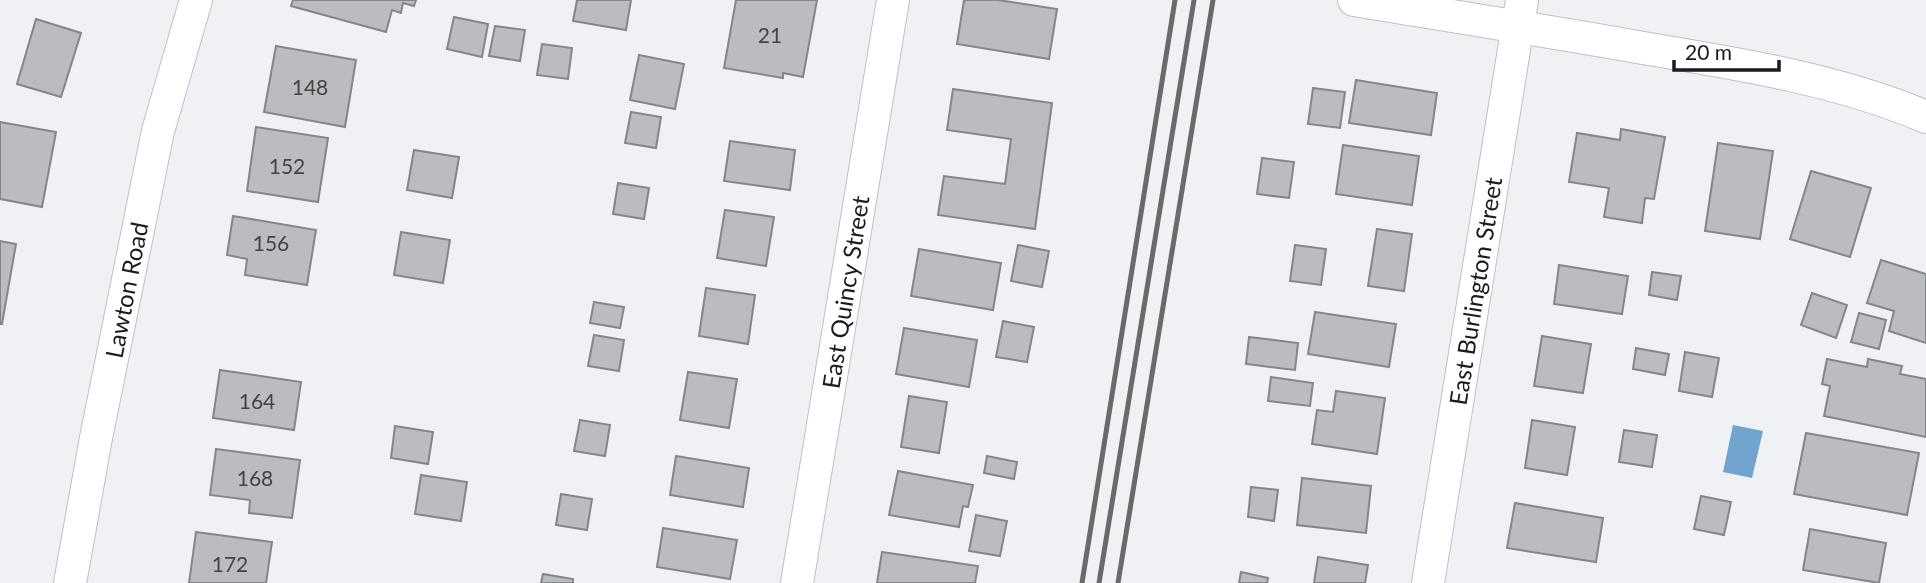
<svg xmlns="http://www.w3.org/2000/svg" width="1926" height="583" font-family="Lato,sans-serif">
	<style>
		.water { fill: #72a5cd }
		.building { fill: #babcbf; stroke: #848789; stroke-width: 2 }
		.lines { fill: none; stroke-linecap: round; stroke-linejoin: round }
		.minor-casing { stroke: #bec1c3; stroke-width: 34 }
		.minor { stroke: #fff; stroke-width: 32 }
		.rail { stroke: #696a6c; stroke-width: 5 }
		.labels { text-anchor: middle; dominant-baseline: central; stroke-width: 5; stroke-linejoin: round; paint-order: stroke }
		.number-label { font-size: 21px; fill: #424345 }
		.street-label { font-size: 24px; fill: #1a1b1c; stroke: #fefeff }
	</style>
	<rect width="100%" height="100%" fill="#eff1f4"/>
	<path class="water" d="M1733,425L1763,431L1752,478L1723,472Z"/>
	<path class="building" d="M293,0H416L414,6L403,3L401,13L392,10L386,32L291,6Z
		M577,0H631L626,30L573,21Z
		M736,0H817L803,77L783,73V78L724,68Z
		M964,0H998L1057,9L1049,59L957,44Z
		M454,17L488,24L482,57L447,49Z
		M36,19L81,33L61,97L17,84Z
		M495,26L525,30L520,61L489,56Z
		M542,44L572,48L568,79L537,75Z
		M276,46L356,60L345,127L264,112Z
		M639,55L684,64L675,109L630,100Z
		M1356,80L1437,93L1431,135L1349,123Z
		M1313,88L1345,92L1340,128L1308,124Z
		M953,89L1052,103L1035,229L938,215L944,176L1005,184L1011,139L947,130Z
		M631,112L661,117L656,148L625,143Z
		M0,122L56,132L42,207L0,199Z
		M256,127L328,138L318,202L247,191Z
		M1621,129L1665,137L1654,199L1645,198L1642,223L1604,217L1609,188L1569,182L1577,133L1620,140Z
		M730,141L795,150L790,190L724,181Z
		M1718,143L1773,151L1760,239L1705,231Z
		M1343,145L1419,156L1412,205L1336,194Z
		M414,150L459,157L452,198L407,190Z
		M1262,158L1294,162L1289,198L1257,194Z
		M1811,171L1871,188L1850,257L1790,239Z
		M618,183L649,188L644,219L613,214Z
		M725,210L774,217L766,266L717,258Z
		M233,216L316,230L307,285L245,275L247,259L227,255Z
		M1377,229L1412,234L1404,291L1368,286Z
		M401,232L450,240L443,283L394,275Z
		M0,241L16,244L2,324H0Z
		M1018,245L1049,251L1042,287L1011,281Z
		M1295,245L1326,249L1321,285L1290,281Z
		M919,249L1001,263L993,310L911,296Z
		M1881,260L1926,274V343L1889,331L1894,311L1867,303Z
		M1559,265L1628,276L1622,314L1554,304Z
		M1652,272L1681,276L1677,300L1649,295Z
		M706,288L755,295L748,344L699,336Z
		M1812,293L1847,305L1836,338L1801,325Z
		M594,302L624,307L620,328L590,323Z
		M1315,312L1396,324L1389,367L1308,354Z
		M1859,313L1886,320L1879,349L1851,342Z
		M1003,321L1034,327L1027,362L996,357Z
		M904,328L977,340L969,387L896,374Z
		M594,335L624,340L619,371L588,366Z
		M1542,336L1591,344L1583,393L1534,386Z
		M1249,337L1298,343L1295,370L1246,364Z
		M1636,348L1669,354L1665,375L1633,369Z
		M1685,352L1719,358L1712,397L1679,391Z
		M1827,359L1867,367L1868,359L1902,366L1900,374L1926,379V437L1824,416L1830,386L1822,384Z
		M220,370L301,382L294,430L213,418Z
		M688,372L737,379L729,428L680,420Z
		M1271,377L1313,383L1310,406L1268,401Z
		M1336,391L1385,398L1377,454L1312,444L1317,410L1333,412Z
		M909,396L947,402L939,453L901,447Z
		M580,420L610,425L605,456L574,451Z
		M1532,420L1575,427L1567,475L1525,468Z
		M395,426L433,432L428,464L391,458Z
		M1624,430L1657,435L1652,467L1619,462Z
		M1806,433L1919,453L1907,515L1794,494Z
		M216,449L300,460L292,518L249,513L250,500L210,495Z
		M676,456L749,468L743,507L670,495Z
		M987,456L1017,462L1014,479L984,473Z
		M898,471L973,485L968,507L963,506L959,527L889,515Z
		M421,475L467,482L461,521L415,514Z
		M1302,478L1371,486L1366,533L1297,525Z
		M1251,487L1278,490L1274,521L1248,517Z
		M561,494L592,499L587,530L556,525Z
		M1701,496L1731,502L1724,535L1694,529Z
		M1515,503L1603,518L1596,562L1507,548Z
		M976,515L1007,521L1000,556L969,551Z
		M663,528L737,540L730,579L657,567Z
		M1810,529L1886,543L1879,583L1803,570Z
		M196,532L272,542L266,583H189Z
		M882,552L978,566L975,583H877Z
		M1318,557L1368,565L1365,583H1314Z
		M1241,572L1268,578L1267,583H1239Z
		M543,574L573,579V583H541Z"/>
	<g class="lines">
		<defs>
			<path id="minor" d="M1354,0C1451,16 1547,31 1643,48C1738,64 1837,79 1926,117
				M70,583L96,438L158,131L196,0
				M797,583L893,0
				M1428,583L1522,0"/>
		</defs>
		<use href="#minor" class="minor-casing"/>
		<use href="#minor" class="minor"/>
		<path class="rail" d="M1082,583L1175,0
			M1099,583L1194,0
			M1118,583L1213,0"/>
	</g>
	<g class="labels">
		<g class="number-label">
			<text x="770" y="34">21</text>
			<text x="310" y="86">148</text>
			<text x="287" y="165">152</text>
			<text x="271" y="242">156</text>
			<text x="257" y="400">164</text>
			<text x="255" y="477">168</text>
			<text x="230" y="563">172</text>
		</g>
		<g class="street-label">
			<text transform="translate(126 290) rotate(-79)">Lawton Road</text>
			<text transform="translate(1475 291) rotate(-81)">East Burlington Street</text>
			<text transform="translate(845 292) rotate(-81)">East Quincy Street</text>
		</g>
	</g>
	<path d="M1674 60v10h105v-10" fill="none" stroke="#1a1b1c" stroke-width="3.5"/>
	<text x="1685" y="60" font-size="21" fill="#1a1b1c" stroke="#fefeff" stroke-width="5" paint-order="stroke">20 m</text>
</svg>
